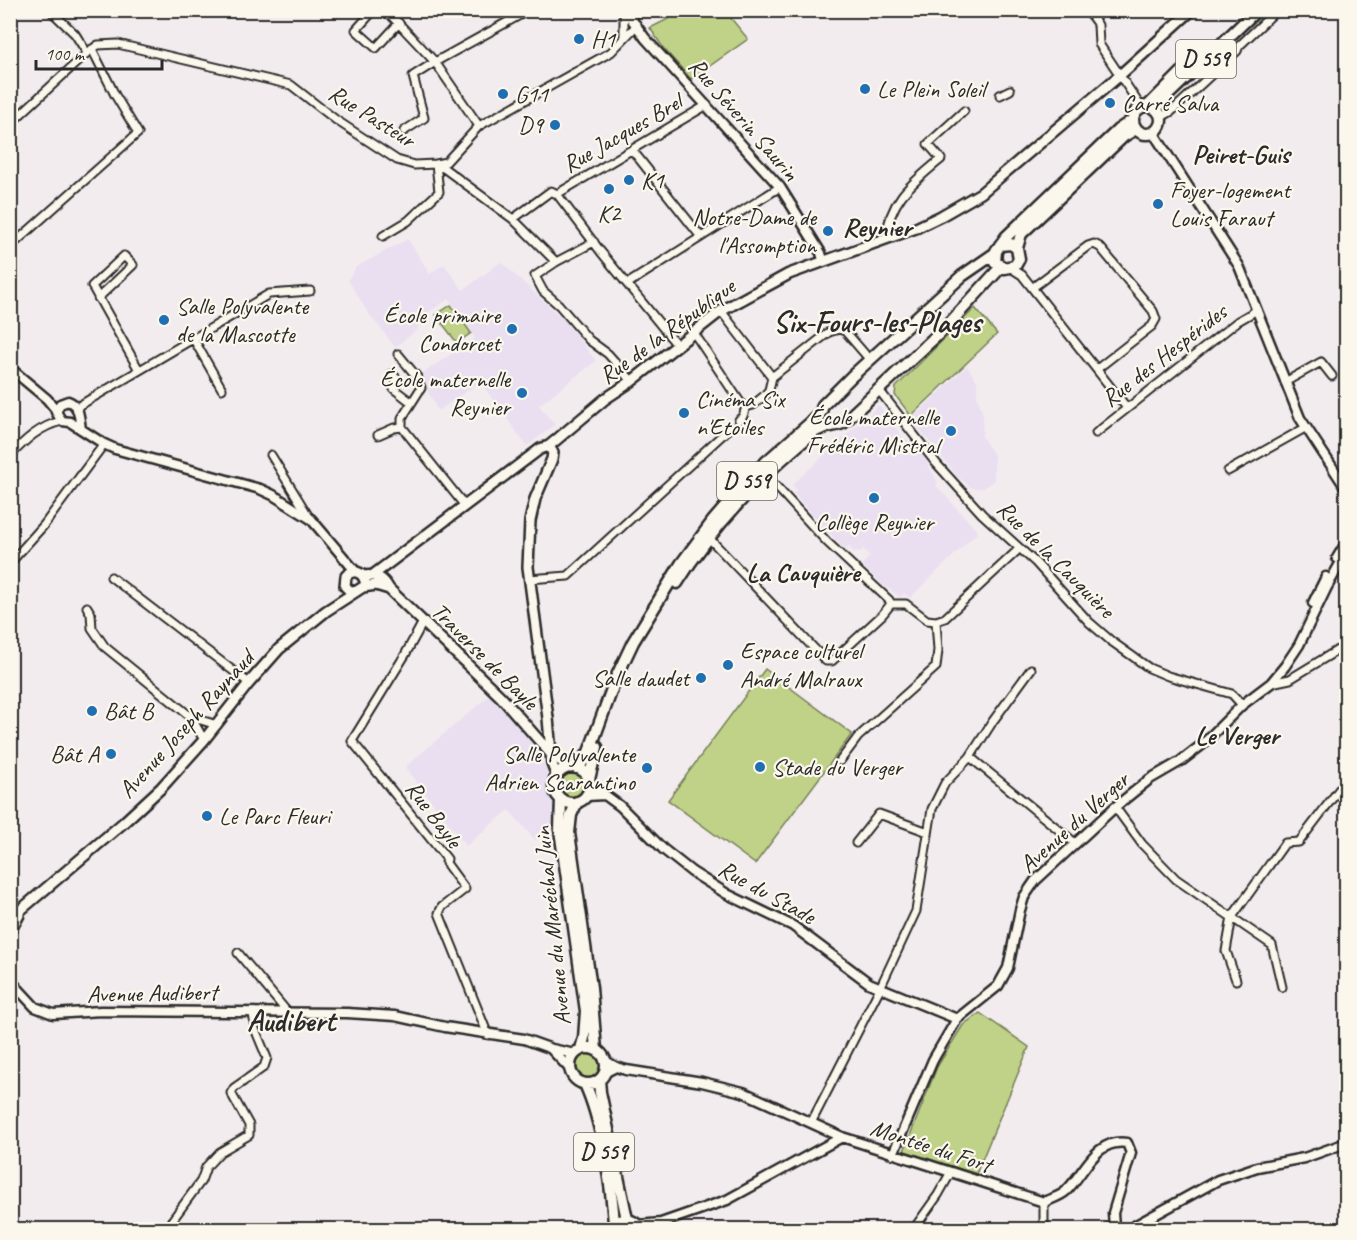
<svg xmlns="http://www.w3.org/2000/svg" width="1357" height="1240" font-family="Caveat,sans-serif">
	<style>
		.built { fill: #e9dff0 }
		.green { fill: #bfd287; stroke: #757e59; stroke-width: 1.5 }
		.lines { fill: none; stroke-linecap: round; stroke-linejoin: round }
		.minor-casing { stroke: #2b2b2b; stroke-width: 11 }
		.tertiary-casing { stroke: #2b2b2b; stroke-width: 13 }
		.secondary-casing { stroke: #2b2b2b; stroke-width: 14 }
		.primary-casing { stroke: #2b2b2b; stroke-width: 15 }
		.minor { stroke: #fbf7ec; stroke-width: 7 }
		.tertiary { stroke: #fbf7ec; stroke-width: 8 }
		.secondary { stroke: #fbf7ec; stroke-width: 9 }
		.primary { stroke: #fbf7ec; stroke-width: 10 }
		.poi-dot { fill: #1f6fb2; stroke: #fbf7ec; stroke-width: 2 }
		.labels { text-anchor: middle; dominant-baseline: central; stroke-width: 4.5; stroke-linejoin: round; paint-order: stroke }
		.shield { fill: #fbf7ec; stroke: #696865; stroke-width: 1.5 }
		.shield-label { font-size: 22px; font-weight: bold; fill: #2b2b2b }
		.poi-label { font-size: 24px; fill: #2b2b2b; stroke: #fbf7ec; text-anchor: start }
		.street-label { font-size: 24px; fill: #2b2b2b; stroke: #fbf7ec }
		.neighbourhood-label { font-size: 26px; font-weight: bold; fill: #2b2b2b; stroke: #fbf7ec }
		.quarter-label { font-size: 27px; font-weight: bold; fill: #2b2b2b; stroke: #fbf7ec }
		.district-label { font-size: 30px; font-weight: bold; fill: #2b2b2b; stroke: #fbf7ec }
	</style>
	<rect width="100%" height="100%" fill="#f3ecee"/>
	<filter id="ink" filterUnits="userSpaceOnUse"><feTurbulence type="fractalNoise" baseFrequency=".0167" numOctaves="2"/><feDisplacementMap in="SourceGraphic" scale="12" xChannelSelector="R" yChannelSelector="G"/><feConvolveMatrix kernelMatrix="1 2 1 2 8 2 1 2 1" color-interpolation-filters="sRGB"/></filter>
	<g filter="url(#ink)">
		<path class="built" d="M408,239L430,274L444,264L463,290L501,262L565,321L596,361L539,405L555,425L527,446L480,382L438,411L420,375L475,338L449,299L424,315L417,330L395,347L367,311L348,280L356,267Z
			M967,366L977,381V396L983,414L982,437L994,455V480L984,488H972L959,478L911,419Z
			M879,405L905,440L907,439L912,446L914,445L925,459L938,483L936,485L978,532L910,598L904,593L901,597L883,585L862,565L870,556L863,549L859,553L857,551L855,553L849,547L845,550L793,493L797,490L792,485Z
			M490,695L535,747L547,771L557,813L552,824L535,840L509,810L466,846L405,767Z"/>
		<path class="green" d="M684,11H725L748,39L691,79L664,49L650,28Z
			M451,305L471,333L457,343L436,315Z
			M975,308L997,334L911,416L895,395L896,387Z
			M765,669L852,734L755,864L668,800Z
			M555 786a17 17 0 1 1 34 0a17 17 0 1 1-34 0Z
			M980,1013L1029,1047L976,1174L904,1151L937,1067L963,1025Z
			M571 1066a17 17 0 1 1 34 0a17 17 0 1 1-34 0Z"/>
		<g class="lines">
			<defs>
				<path id="minor" d="M50,10L75,34L87,53
					M374,10L356,30L376,48L399,23
					M386,10L435,62L413,76L424,118L404,131
					M1087,10L1098,25L1099,44L1141,107
					M631,16L642,10
					M624,37V10
					M1000,95L1010,90
					M1160,118L1172,111L1237,51L1239,46L1277,10
					M10,124L87,53L98,45L118,44L291,85L336,120L397,160L414,165L436,164L445,169L513,219L551,191L557,194L601,252L677,345
					M479,126L611,52L637,25
					M633,151L701,237
					M557,194L707,105
					M513,219L556,262
					M383,236L408,221L439,192L436,164L446,162L479,126L435,62L529,10
					M886,238C890,198 913,183 941,159L928,144L964,111
					M594,242L556,262L535,276L543,291L559,305L589,340L608,354L632,381
					M10,247L138,133L115,95L92,49
					M1011,268L1022,275L1127,408
					M627,284L780,187
					M1032,288L1088,246L1094,244L1100,247L1153,311L1156,319L1152,326L1097,369
					M98,298L133,265L124,256L92,286L139,370
					M721,311L772,377
					M694,333L740,402L746,407
					M193,338L222,389
					M398,354L417,377L421,388L402,418V427L465,506
					M392,374L398,380L394,389L411,402
					M1285,382L1321,362L1332,376
					M879,390L936,463L982,514L1036,563L1089,622L1111,641L1149,668L1168,676L1232,694L1242,705
					M77,407L269,294L310,291
					M739,420L743,416L746,407L753,405L764,396L769,390L772,377L829,332L839,329L845,331L870,360
					M1096,433L1238,321L1257,310
					M378,435L394,428L402,427
					M271,455L309,517
					M10,456C25,440 40,426 62,421
					M1228,471L1305,428
					M710,539L826,661H832L882,615L891,604L889,600L827,542L775,485
					M10,563L44,525L104,444
					M111,577L249,683
					M529,579L568,576L730,428
					M891,604H906L927,620L936,621
					M87,607L91,614L92,628L105,647L191,717L204,740
					M423,622L405,655L352,741L447,859L446,863L465,889L442,907L439,913L488,1035
					M1271,683L1290,679L1346,645
					M191,717L217,725
					M970,757L1075,843
					M840,761L858,737L936,667L938,650L936,621L945,618L1019,549
					M1115,807L1142,844L1176,879L1272,945L1282,987
					M856,843L879,814L928,832
					M238,953L288,1013
					M1236,980L1226,951L1232,917L1285,843L1299,842L1341,787
					M811,1123L880,988L916,911L932,809L945,783L970,757L993,721L1031,669
					M165,1230L201,1181L206,1167L220,1152L249,1135V1125L231,1093L234,1088L264,1067L267,1058L255,1029L253,1012
					M913,1230L938,1195L951,1172
					M1042,1230L1044,1222V1202"/>
				<path id="tertiary" d="M625,10L645,38L780,187L821,253L823,260
					M1153,132L1239,266L1300,418L1346,488
					M10,368L47,399L57,411
					M81,429C79,418 80,405 68,401L60,404L56,412L62,421L70,422L104,444L115,449L260,489L273,495L311,519L356,572
					M1337,558L1346,543
					M1313,603L1326,577
					M590,784L620,806L663,849L692,872L727,894L793,926L869,983L957,1019
					M587,796L604,795
					M10,980L35,1007L53,1014L101,1011L347,1013L395,1016L445,1027L524,1039L552,1049L575,1054
					M552,1050L570,1069
					M604,1060L616,1067L626,1070L702,1082L743,1092L842,1137L1044,1202C1051,1199 1061,1196 1066,1191C1085,1173 1095,1138 1127,1143L1131,1153L1113,1213L1114,1227L1119,1230
					M604,1073L616,1067
					M893,1154L933,1060L957,1019L998,986L1008,968L1020,910L1024,897L1035,881L1115,807L1150,779L1181,761L1203,744L1242,705L1271,683L1285,666L1299,645L1327,587L1346,553
					M638,1225L661,1223L727,1200L842,1137
					M1127,1230L1218,1180L1257,1167L1304,1158L1346,1143"/>
				<path id="secondary" d="M549,446L553,453L552,459L535,499L530,521L528,567L548,718L552,764L557,777
					M373,575L540,449L549,446L605,399L632,381L721,311L789,274L916,228L941,216L981,193L1119,76L1192,10
					M363,576C376,574 383,578 389,589L501,697L551,754L571,768
					M355,592L349,590L345,586L346,576C353,569 362,571 365,581
					M10,919L123,823L161,788L204,740L249,683L279,649L326,611L363,587L376,585L389,589
					M10,931L19,915"/>
				<path id="primary" d="M1148,106L1182,72
					M1133 120a14 14 0 1 1 28 0a14 14 0 1 1-28 0Z
					M1156,109L1169,94L1257,10
					M1000,245L1011,244L1017,248L1019,259L1015,266L1004,268L995,262L996,251L1006,237L1118,130L1133,120
					M1017,248L1021,234L1124,136L1136,129
					M677,583C711,528 764,472 814,432C824,426 832,427 843,423L947,326L1001,267
					M554 785a18 18 0 1 1 36 0a18 18 0 1 1-36 0Z
					M576,768L581,764L589,752L616,678L633,642L681,564L713,521L758,469L809,424L821,412L823,405L852,376L962,276L994,254
					M589,779L597,747
					M561,799L560,830L586,1011L584,1038L581,1049
					M577,802L571,815L569,833L591,988L596,1050
					M570 1066a18 18 0 1 1 36 0a18 18 0 1 1-36 0Z
					M599,1080L600,1092L627,1219
					M585,1084C602,1121 611,1182 614,1223
					M609,1230C618,1217 632,1216 641,1230"/>
			</defs>
			<use href="#minor" class="minor-casing"/>
			<use href="#tertiary" class="tertiary-casing"/>
			<use href="#secondary" class="secondary-casing"/>
			<use href="#primary" class="primary-casing"/>
			<use href="#minor" class="minor"/>
			<use href="#tertiary" class="tertiary"/>
			<use href="#secondary" class="secondary"/>
			<use href="#primary" class="primary"/>
		</g>
	</g>
	<g class="poi-dot">
		<circle cx="579" cy="39" r="6"/>
		<circle cx="865" cy="89" r="6"/>
		<circle cx="503" cy="94" r="6"/>
		<circle cx="1110" cy="103" r="6"/>
		<circle cx="555" cy="125" r="6"/>
		<circle cx="629" cy="180" r="6"/>
		<circle cx="609" cy="189" r="6"/>
		<circle cx="1158" cy="204" r="6"/>
		<circle cx="828" cy="231" r="6"/>
		<circle cx="164" cy="320" r="6"/>
		<circle cx="512" cy="329" r="6"/>
		<circle cx="522" cy="393" r="6"/>
		<circle cx="684" cy="413" r="6"/>
		<circle cx="951" cy="431" r="6"/>
		<circle cx="874" cy="498" r="6"/>
		<circle cx="728" cy="665" r="6"/>
		<circle cx="701" cy="678" r="6"/>
		<circle cx="92" cy="711" r="6"/>
		<circle cx="111" cy="754" r="6"/>
		<circle cx="760" cy="767" r="6"/>
		<circle cx="647" cy="768" r="6"/>
		<circle cx="207" cy="816" r="6"/>
	</g>
	<g class="labels">
		<g class="shield">
			<rect x="1176" y="40" width="60" height="38" rx="4.5"/>
			<rect x="717" y="462" width="60" height="38" rx="4.5"/>
			<rect x="574" y="1133" width="60" height="38" rx="4.5"/>
		</g>
		<g class="shield-label">
			<text x="1206" y="59">D 559</text>
			<text x="747" y="481">D 559</text>
			<text x="604" y="1152">D 559</text>
		</g>
		<g class="poi-label">
			<text x="591" y="39">H1</text>
			<text x="877" y="89">Le Plein Soleil</text>
			<text x="515" y="94">G11</text>
			<text x="1122" y="103">Carré Salva</text>
			<text x="543" y="125" text-anchor="end">D9</text>
			<text x="641" y="180">K1</text>
			<text x="1170" y="190">Foyer-logement<tspan x="1170" dy="28">Louis Faraut</tspan></text>
			<text x="609" y="213" text-anchor="middle">K2</text>
			<text x="816" y="217" text-anchor="end">Notre-Dame de<tspan x="816" dy="28">l'Assomption</tspan></text>
			<text x="176" y="306">Salle Polyvalente<tspan x="176" dy="28">de la Mascotte</tspan></text>
			<text x="500" y="315" text-anchor="end">École primaire<tspan x="500" dy="28">Condorcet</tspan></text>
			<text x="510" y="379" text-anchor="end">École maternelle<tspan x="510" dy="28">Reynier</tspan></text>
			<text x="696" y="399">Cinéma Six<tspan x="696" dy="28">n'Etoiles</tspan></text>
			<text x="939" y="417" text-anchor="end">École maternelle<tspan x="939" dy="28">Frédéric Mistral</tspan></text>
			<text x="874" y="522" text-anchor="middle">Collège Reynier</text>
			<text x="740" y="651">Espace culturel<tspan x="740" dy="28">André Malraux</tspan></text>
			<text x="689" y="678" text-anchor="end">Salle daudet</text>
			<text x="104" y="711">Bât B</text>
			<text x="99" y="754" text-anchor="end">Bât A</text>
			<text x="635" y="754" text-anchor="end">Salle Polyvalente<tspan x="635" dy="28">Adrien Scarantino</tspan></text>
			<text x="772" y="767">Stade du Verger</text>
			<text x="219" y="816">Le Parc Fleuri</text>
		</g>
		<g class="street-label">
			<text transform="translate(372 116) rotate(32)">Rue Pasteur</text>
			<text transform="translate(744 119) rotate(49)">Rue Séverin Saurin</text>
			<text transform="translate(622 133) rotate(-30)">Rue Jacques Brel</text>
			<text transform="translate(667 331) rotate(-36)">Rue de la République</text>
			<text transform="translate(1164 355) rotate(-38)">Rue des Hespérides</text>
			<text transform="translate(1056 559) rotate(45)">Rue de la Cauquière</text>
			<text transform="translate(485 656) rotate(45)">Traverse de Bayle</text>
			<text transform="translate(186 724) rotate(-48)">Avenue Joseph Raynaud</text>
			<text transform="translate(434 814) rotate(53)">Rue Bayle</text>
			<text transform="translate(1074 822) rotate(-42)">Avenue du Verger</text>
			<text transform="translate(767 892) rotate(29)">Rue du Stade</text>
			<text transform="translate(552 926) rotate(-96)">Avenue du Maréchal Juin</text>
			<text transform="translate(152 993) rotate(-1)">Avenue Audibert</text>
			<text transform="translate(931 1146) rotate(18)">Montée du Fort</text>
		</g>
		<g class="neighbourhood-label">
			<text x="1241" y="154">Peiret-Guis</text>
			<text x="803" y="572">La Cauquière</text>
			<text x="1237" y="735">Le Verger</text>
		</g>
		<g class="quarter-label">
			<text x="877" y="227">Reynier</text>
		</g>
		<g class="district-label">
			<text x="877" y="322">Six-Fours-les-Plages</text>
			<text x="291" y="1021">Audibert</text>
		</g>
	</g>
	<rect width="1357" height="1240" fill="none" stroke="#fbf7ec" stroke-width="36"/>
	<rect x="18" y="18" width="1321" height="1204" fill="none" stroke="#2b2b2b" stroke-width="2" filter="url(#ink)"/>
	<path d="M36 60v9h126v-9" fill="none" stroke="#2b2b2b" stroke-width="3"/>
	<text x="45" y="60" font-size="18" fill="#2b2b2b" stroke="#fbf7ec" stroke-width="4.5" paint-order="stroke">100 m</text>
</svg>
